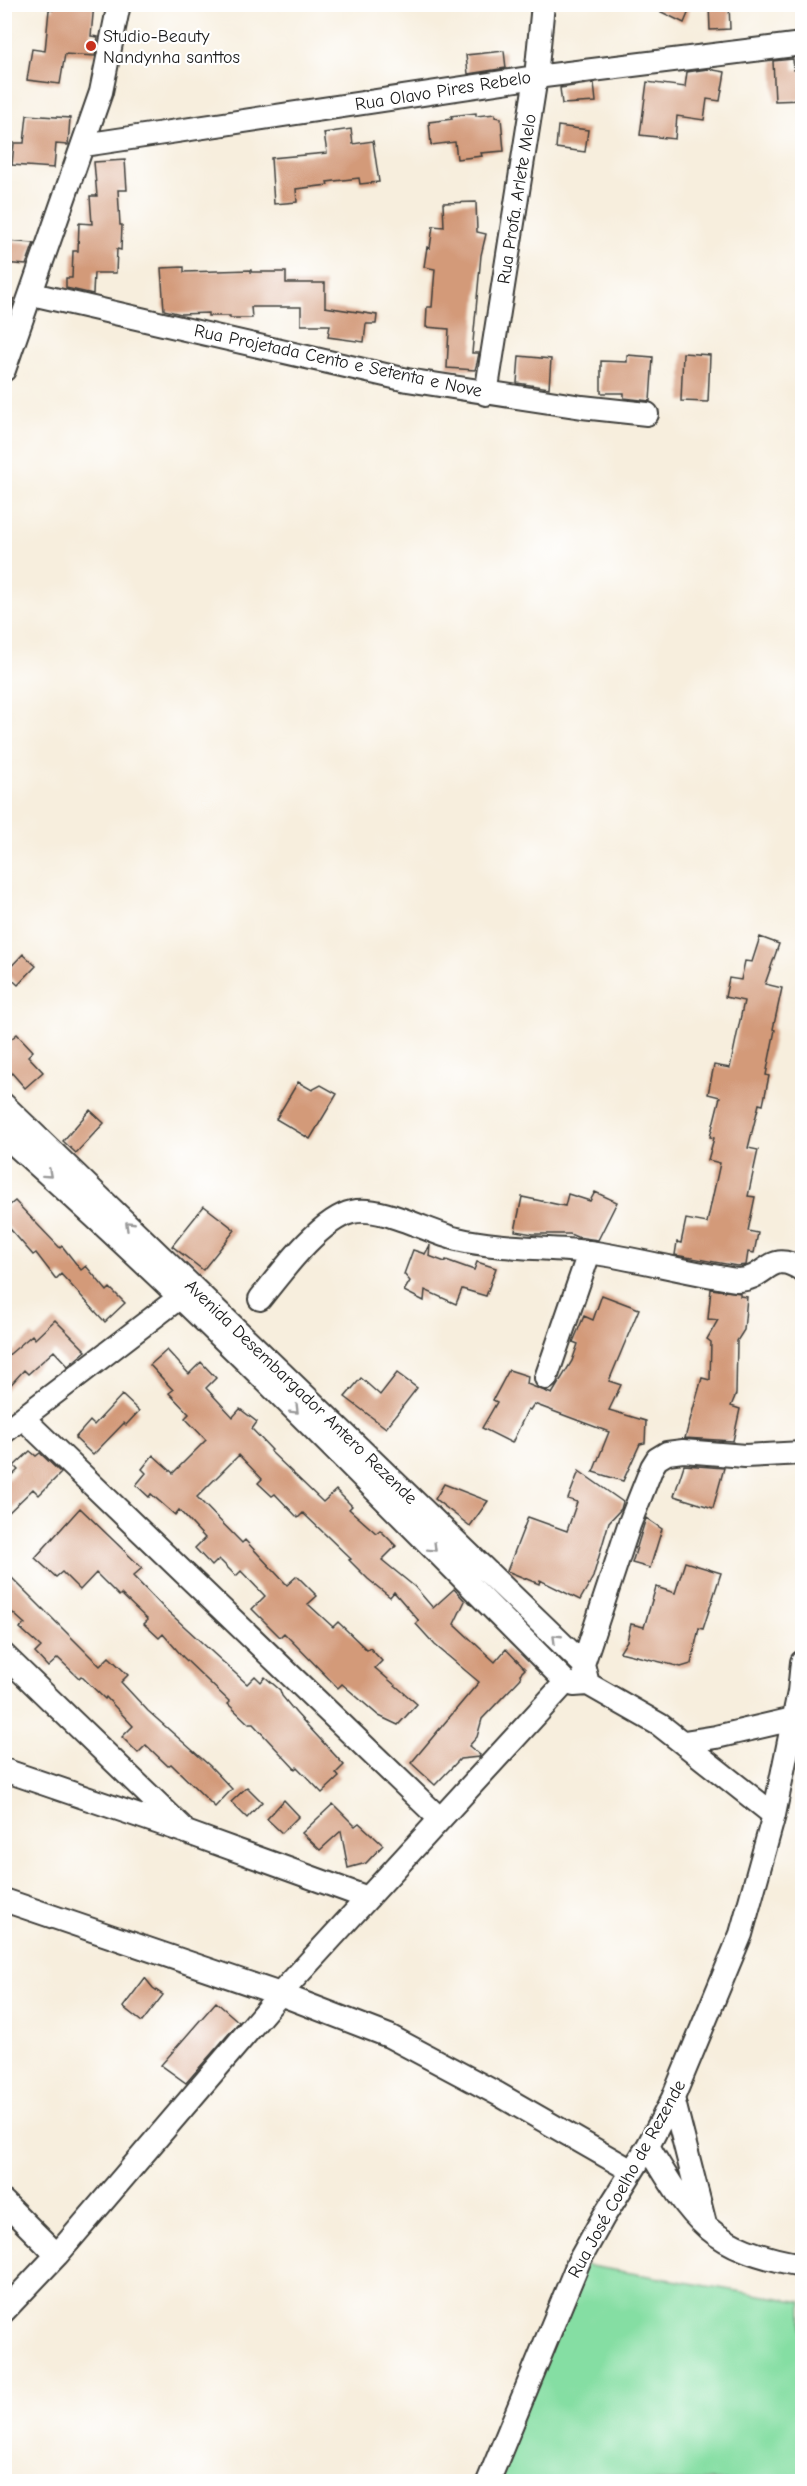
<svg xmlns="http://www.w3.org/2000/svg" width="807" height="2486" font-family="'Comic Neue',sans-serif">
	<style>
		.green { fill: #85dea3; stroke: #507d60; stroke-width: 1.5 }
		.building { fill: #d39a79 }
		.lines { fill: none; stroke-linecap: round; stroke-linejoin: round }
		.street-casing { stroke: #3d3c39; stroke-width: 26 }
		.street { stroke: #fff; stroke-width: 22 }
		.oneway { stroke: #999 }
		.poi-dot { fill: #c8321e; stroke: #fff; stroke-width: 2 }
		.labels { text-anchor: middle; dominant-baseline: central; stroke-width: 4.5; stroke-linejoin: round; paint-order: stroke }
		.poi-label { font-size: 18px; fill: #1c1c1c; stroke: #fff; text-anchor: start }
		.street-label { font-size: 18px; fill: #1c1c1c; stroke: #fff }
	</style>
	<rect width="100%" height="100%" fill="#fff"/>
	<filter id="ink" filterUnits="userSpaceOnUse"><feTurbulence type="fractalNoise" baseFrequency=".0167" numOctaves="2"/><feDisplacementMap in="SourceGraphic" scale="12" xChannelSelector="R" yChannelSelector="G"/><feConvolveMatrix kernelMatrix="1 2 1 2 8 2 1 2 1" color-interpolation-filters="sRGB"/></filter>
	<filter id="wash" filterUnits="userSpaceOnUse"><feTurbulence type="fractalNoise" baseFrequency=".008" numOctaves="4" result="noise"/><feDisplacementMap in="SourceGraphic" scale="24" xChannelSelector="R" yChannelSelector="G"/><feGaussianBlur stdDeviation="1.35" result="paint"/><feColorMatrix in="noise" values="0 0 0 0 0 0 0 0 0 0 0 0 0 0 0 0 0 1.4 0 .05"/><feComposite in="paint" operator="in"/></filter>
	<g filter="url(#wash)">
		<rect width="100%" height="100%" fill="#f7eedd"/>
		<path class="green" d="M584,2265L802,2302V2481L495,2482Z"/>
		<g id="blocks">
			<path class="building" d="M53,4H94L91,36L98,37L95,56L65,54L60,84L27,80L32,49L45,51L49,10H53Z
				M645,4H692L684,23Z
				M709,4H729L730,29L710,30Z
				M504,51L506,68L468,74L466,55Z
				M793,59L794,70L802,69V100L775,101L773,61Z
				M708,69L725,72L720,101L707,99L704,120L677,116L675,139L640,135L647,82L685,87L687,72Z
				M594,83L596,102L562,104L560,88Z
				M476,113V116L495,114V117L501,118L504,151L481,153L482,156L457,159L455,142L431,145L429,122L452,119L451,116Z
				M27,115L70,118L68,145L56,144L54,168L12,165L14,143H24Z
				M558,126L588,130L585,152L556,148Z
				M351,129L353,144L373,141L379,182L360,184L359,178L327,182L328,185L296,189L297,202L274,204L271,158L327,153L324,133Z
				M125,160L127,190H118L120,225H122L121,250L117,249L116,273H94L93,294L66,288V278H72L73,251H78L79,223L92,224L90,196H97L94,162Z
				M476,202L477,232L486,234L481,255L472,353H479L477,363L475,370L447,368L449,329L426,327L427,307H432L435,269L424,267L427,247L430,248L433,226L444,227L443,203Z
				M4,241L34,243L26,265L4,263Z
				M184,267V272L251,270V272H286V283H325V307L377,315L376,324H366L364,342L328,337L330,325H301V307H251L252,318H230V316H208V313L181,314L164,310L161,268Z
				M4,297L14,299L8,317L4,316Z
				M683,353L710,355L708,402L681,401Z
				M627,355L653,357L650,401L624,398V393H601V361L627,362Z
				M519,356L551,359L549,388L517,383Z
				M760,937L779,944L765,984L782,988L773,1029L775,1030L766,1075L769,1076L763,1105L759,1104L748,1148L758,1150L748,1196L755,1197L748,1231L758,1233L754,1253L748,1252L746,1265L737,1266L675,1255L677,1242L681,1243L686,1219L707,1223L720,1163L708,1160L714,1138L710,1137L720,1097L708,1094L714,1065L730,1068L744,1001L725,997L729,978L741,980L745,961L752,962Z
				M23,954L36,966L18,985L5,973Z
				M17,1034L33,1051L28,1056L43,1072L25,1088L4,1064V1045Z
				M298,1082L312,1090L321,1085L337,1094L310,1139L276,1119Z
				M90,1110L104,1123L76,1153L63,1141Z
				M595,1192L617,1202L598,1240L577,1237L570,1234H533L515,1231L522,1197L565,1206L568,1194L590,1201Z
				M15,1201L60,1248L62,1246L81,1270L86,1266L107,1291L110,1288L125,1303L105,1322L61,1274L56,1279L36,1253L33,1255L4,1222V1210Z
				M204,1206L235,1230L203,1270L172,1246Z
				M430,1245L429,1256L445,1262L446,1260L474,1270L477,1262L496,1268L486,1296L462,1289L456,1304L425,1290L424,1301L404,1291L410,1281L404,1274L413,1250L425,1254Z
				M711,1289L740,1293V1296L747,1297L744,1330L737,1341L736,1394L731,1406L740,1409L733,1441L685,1438L702,1378L710,1380L711,1342L707,1339L718,1320L708,1319Z
				M602,1295L639,1309L609,1381L621,1385L609,1410L646,1421L645,1443L640,1444L623,1481L593,1472L609,1432L534,1404L530,1410L528,1409L512,1443L482,1428L497,1402L493,1400L509,1370L528,1376L527,1384L552,1394L572,1361L578,1344L573,1342L584,1316L593,1320Z
				M55,1320L86,1351L68,1366L54,1351L28,1374L24,1370L4,1392V1359L32,1335L35,1339Z
				M167,1350L189,1374L201,1362L216,1378L206,1388L233,1417L240,1409L257,1422L252,1429L272,1450L270,1451L323,1502L336,1490L352,1506L349,1509L376,1533L380,1530L396,1546L382,1560L415,1587L433,1608L454,1589L465,1601L454,1624L495,1662L506,1649L525,1669L520,1674L521,1678L482,1719L477,1737L469,1746L480,1755L479,1757L460,1759L435,1785L411,1763L479,1682L435,1645L416,1624L419,1621L394,1592L390,1597L368,1579L349,1560L351,1559L303,1513L298,1518L275,1494L272,1496L258,1483L262,1479L239,1455L197,1497L242,1543L245,1540L287,1585L297,1576L317,1596L308,1604L333,1627L338,1622L367,1650L370,1648L382,1661L375,1668L417,1704L398,1725L379,1716L342,1684L338,1688L284,1633L280,1637L252,1609L265,1596L241,1571L236,1576L219,1559L212,1566L195,1548L205,1538L179,1510L175,1515L151,1494L149,1497L136,1485L146,1473L142,1469L153,1455L173,1473L206,1440L185,1418L189,1414L169,1393L173,1390L150,1365Z
				M397,1373L417,1388L386,1428L345,1397L361,1378L380,1395Z
				M122,1395L139,1411L126,1425L124,1423L93,1455L75,1438L90,1421L94,1425Z
				M30,1451L36,1456L40,1453L61,1473L39,1495L33,1489L4,1517V1483L18,1470L14,1466Z
				M684,1465L724,1468L713,1508L674,1496Z
				M579,1471L623,1502L621,1509L609,1522L593,1577L580,1600L540,1580L539,1584L507,1571L528,1517L567,1531L577,1502L568,1499Z
				M444,1484L488,1501L470,1526L435,1499Z
				M80,1508L142,1568L133,1576L162,1606L247,1684L255,1676L261,1682L265,1677L280,1690L282,1696L296,1713L344,1765L336,1773L339,1777L322,1793L297,1767L295,1769L253,1724H249L228,1704L230,1702L183,1657L163,1634L159,1638L144,1624L148,1620L121,1594L119,1596L96,1573L80,1590L62,1572L56,1577L35,1558Z
				M646,1518L662,1529L650,1568L632,1563Z
				M685,1562L721,1573L703,1629L699,1628L691,1664L681,1667L620,1652L627,1641L631,1624L644,1627L656,1587L675,1593Z
				M4,1570L100,1666L109,1657L128,1675L121,1682L148,1711L210,1766L232,1789L215,1807L171,1764L168,1766L146,1745L138,1753L122,1737L133,1726L106,1697L105,1699L81,1676L79,1678L58,1658L48,1667L35,1653L41,1647L20,1628L25,1624L4,1605Z
				M247,1787L262,1802L247,1818L231,1802Z
				M284,1800L299,1816L282,1833L267,1819Z
				M333,1804L355,1826L359,1823L383,1845L366,1863L348,1868L341,1831L320,1850L302,1833Z
				M145,1978L153,1988L163,1995L142,2022L123,2007Z
				M216,2002L239,2022L186,2083L161,2065Z"/>
		</g>
	</g>
	<g filter="url(#ink)">
		<use href="#blocks" fill-opacity="0" stroke="#3d3c39" stroke-width="1.5"/>
		<g class="lines">
			<defs>
				<path id="street" d="M84,145L536,77L802,44
					M32,294L407,380L582,407L647,414
					M4,370L101,92L119,4
					M486,394L536,77L543,4
					M4,1105L583,1664L588,1684
					M4,1135C200,1308 381,1497 566,1682L574,1685L588,1684L660,1725L774,1815
					M260,1299C280,1274 320,1219 352,1212C382,1205 427,1232 457,1239C500,1249 545,1247 589,1252C639,1259 688,1273 737,1280C768,1280 768,1248 802,1270
					M546,1378L589,1253
					M24,1419L439,1818
					M4,1432L180,1297
					M4,1655L181,1826
					M583,1664L629,1525L652,1467L657,1459L667,1453L683,1451L745,1456L802,1453
					M684,1742L716,1737L793,1719
					M4,1770L186,1832L368,1898
					M4,1900L280,1994L389,2036L498,2094L632,2171
					M673,2098L705,2224
					M648,2146C693,2222 711,2249 802,2265
					M4,2202L57,2255
					M4,2311L57,2255L280,1994L566,1682
					M488,2482L579,2261L604,2216L648,2146L673,2098L741,1934L774,1815L799,1692L802,1662"/>
			</defs>
			<use href="#street" class="street-casing"/>
			<use href="#street" class="street"/>
		</g>
		<defs><path id="oneway-chevron" d="M-2-3.5L2.5 0L-2 3.5" fill="none" stroke-width="1.6" stroke-linecap="round" stroke-linejoin="round" transform="scale(1.5)"/></defs>
		<g class="oneway">
			<use href="#oneway-chevron" transform="translate(48 1174) rotate(42)"/>
			<use href="#oneway-chevron" transform="translate(129 1225) rotate(-136)"/>
			<use href="#oneway-chevron" transform="translate(295 1410) rotate(45)"/>
			<use href="#oneway-chevron" transform="translate(433 1548) rotate(45)"/>
			<use href="#oneway-chevron" transform="translate(556 1638) rotate(-136)"/>
		</g>
	</g>
	<circle class="poi-dot" cx="91" cy="46" r="6"/>
	<g class="labels">
		<g class="poi-label">
			<text x="103" y="36">Studio-Beauty<tspan x="103" dy="21">Nandynha santtos</tspan></text>
		</g>
		<g class="street-label">
			<text transform="translate(443 91) rotate(-9)">Rua Olavo Pires Rebelo</text>
			<text transform="translate(517 199) rotate(-81)">Rua Profa. Arlete Melo</text>
			<text transform="translate(338 361) rotate(12)">Rua Projetada Cento e Setenta e Nove</text>
			<text transform="translate(301 1392) rotate(44)">Avenida Desembargador Antero Rezende</text>
			<text transform="translate(627 2179) rotate(-61)">Rua José Coelho de Rezende</text>
		</g>
	</g>
	<rect width="807" height="2486" fill="none" stroke="#fff" stroke-width="24"/>
</svg>
